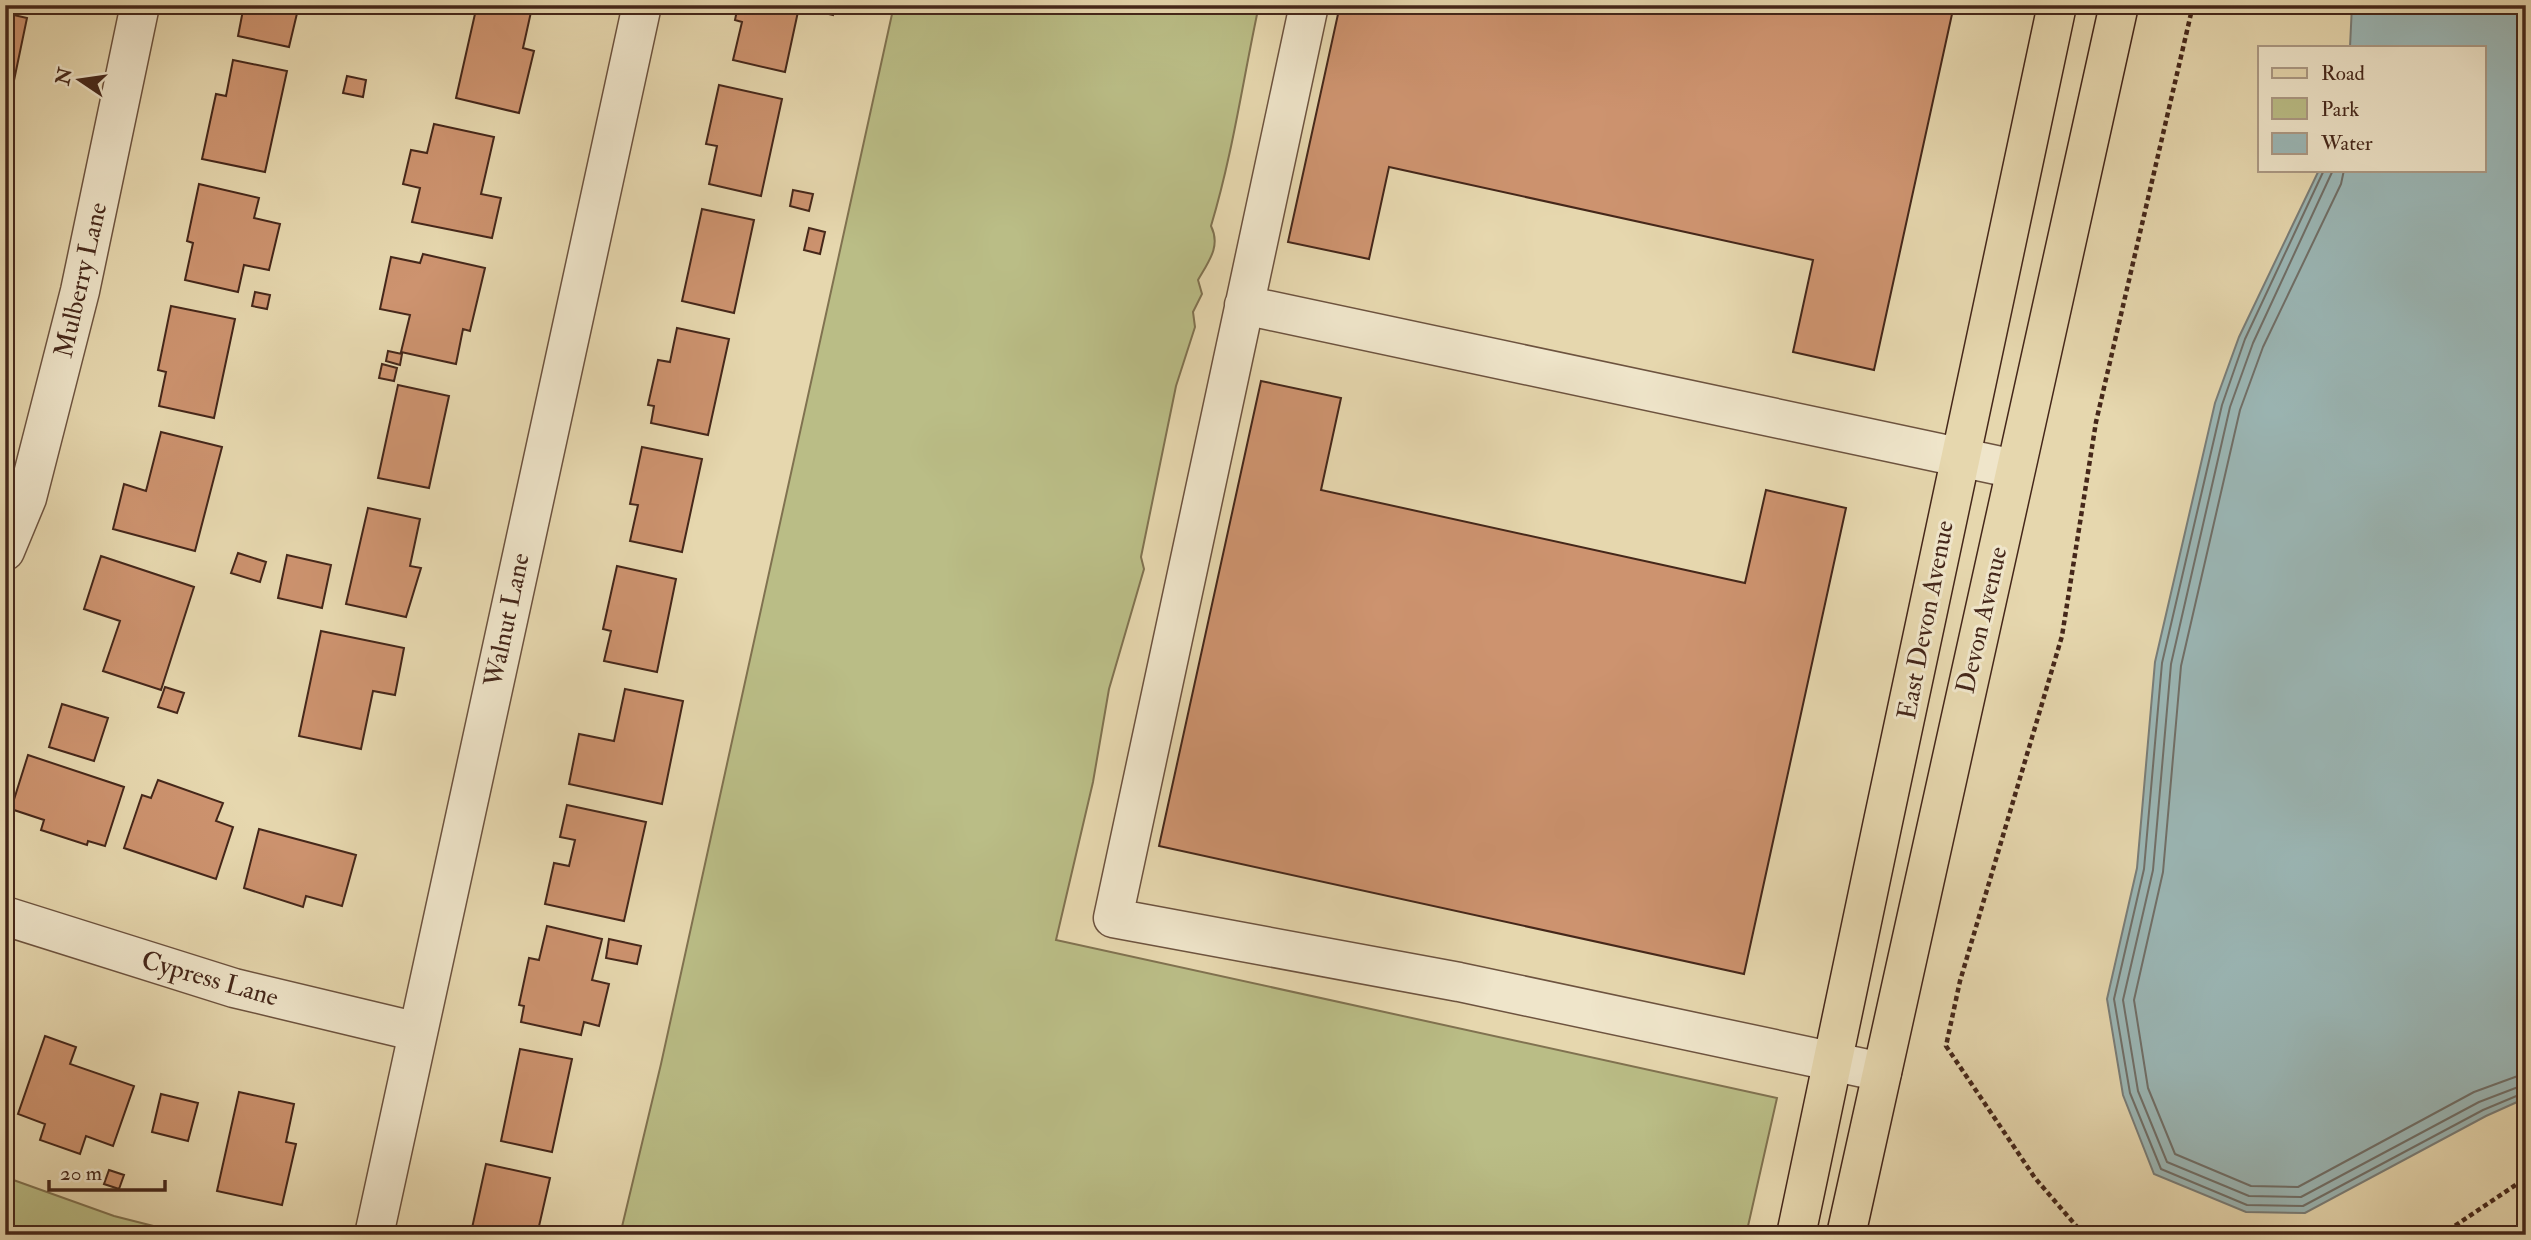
<svg xmlns="http://www.w3.org/2000/svg" width="2531" height="1240" font-family="'IM FELL Double Pica',serif">
	<style>
		.green { fill: #babd86; stroke: #807250; stroke-width: 2 }
		.water { fill: #9bb7b6; stroke: #797d78; stroke-width: 2 }
		.lines { fill: none; stroke-linecap: round; stroke-linejoin: round }
		.shore { stroke: #706f68; stroke-width: 2 }
		.building { fill: #cd936f; stroke: #45271a; stroke-width: 2 }
		.minor-casing { stroke: #6d533f; stroke-width: 41 }
		.major-casing { stroke: #45271a; stroke-width: 41 }
		.path { stroke: #45271a; stroke-width: 4.5; stroke-dasharray: 5 3.5; stroke-linecap: butt }
		.minor { stroke: #efe5ca; stroke-width: 38 }
		.major { stroke: #e6d7ae; stroke-width: 38 }
		.labels { text-anchor: middle; dominant-baseline: central; stroke-width: 6; stroke-linejoin: round; paint-order: stroke }
		.street-label { font-size: 26px; fill: #45271a; stroke: #efe5ca }
	</style>
	<rect width="100%" height="100%" fill="#e6d7ae"/>
	<filter id="stains"><feTurbulence type="fractalNoise" baseFrequency=".00286" numOctaves="4"/><feColorMatrix values="0 0 0 0 .2 0 0 0 0 .09 0 0 0 0 .02 0 0 0 .5 -.17"/></filter>
	<radialGradient id="worn" r=".72"><stop offset=".6" stop-color="#630" stop-opacity="0"/><stop offset="1" stop-color="#630" stop-opacity=".3"/></radialGradient>
	<path class="green" d="M894,5H1259C1243,79 1233,153 1211,226C1221,246 1209,261 1198,280L1202,294L1193,312L1195,327L1176,386L1141,557L1144,569L1109,689L1093,782L1056,940L1777,1098L1746,1235H620L661,1064Z
		M5,1177L114,1216L189,1235H5Z"/>
	<path class="water" d="M2352,5H2526V1098L2486,1116L2305,1213L2246,1212L2154,1174L2123,1095L2107,999L2137,868L2155,662L2215,403L2239,337L2319,170H2484V47H2350Z"/>
	<g class="lines">
		<path class="shore" d="M2324,170L2245,339L2222,405L2162,663L2144,869L2114,999L2130,1093L2161,1169L2247,1205L2303,1206L2483,1110L2526,1092
			M2333,170L2253,343L2230,407L2171,664L2153,870L2123,1000L2138,1091L2167,1162L2249,1196L2301,1197L2479,1102L2526,1084
			M2344,170L2341,184L2263,347L2240,410L2181,666L2163,872L2134,1000L2148,1088L2175,1154L2251,1186L2298,1187L2474,1092L2526,1073"/>
	</g>
	<path class="building" d="M244,5H299L289,47L238,36Z
		M477,5H504L531,12L523,48L534,51L519,113L456,98Z
		M738,5H835L833,15L799,7L785,72L733,60L742,22L735,20Z
		M1340,5H1954L1874,370L1793,352L1813,260L1389,167L1369,259L1288,242Z
		M5,13L27,18L7,114L5,113Z
		M233,60L287,71L265,172L202,159L216,94L226,96Z
		M347,76L366,80L363,97L343,93Z
		M719,85L782,99L761,196L709,184L717,146L706,144Z
		M434,124L494,137L481,194L501,198L492,238L412,222L420,188L403,184L411,150L427,153Z
		M199,184L259,198L254,218L280,224L269,270L244,265L238,292L185,280L193,243L187,241Z
		M793,190L813,194L809,211L790,206Z
		M702,209L754,220L734,313L682,301Z
		M809,228L825,232L820,254L804,250Z
		M423,254L485,268L470,331L463,329L456,364L401,352L410,315L380,309L391,257L420,263Z
		M255,292L270,295L267,309L252,306Z
		M171,306L235,319L214,418L159,406L166,372L158,370Z
		M677,328L729,339L708,435L651,423L654,406L648,405L658,360L670,362Z
		M388,351L402,354L400,365L386,361Z
		M382,364L397,368L394,381L379,378Z
		M1261,381L1341,398L1321,490L1745,583L1766,490L1846,508L1744,974L1159,846Z
		M398,385L449,396L429,488L378,478Z
		M161,432L222,447L195,551L113,529L124,484L146,491Z
		M642,447L702,459L682,552L630,541L638,505L630,504Z
		M368,508L420,519L410,566L421,568L406,617L346,604Z
		M238,553L266,562L260,582L231,573Z
		M287,555L331,565L322,608L278,598Z
		M101,556L194,587L161,690L103,671L120,621L84,609Z
		M617,566L676,579L657,672L604,661L611,631L603,629Z
		M321,631L404,648L395,695L373,691L361,749L299,736Z
		M165,687L184,693L177,713L158,707Z
		M625,689L683,701L662,804L569,784L579,734L614,741Z
		M62,704L108,718L94,761L49,747Z
		M28,755L124,787L105,846L88,841L87,845L41,830L44,820L11,809Z
		M158,780L223,803L216,821L233,827L216,879L124,848L142,795L151,798Z
		M567,805L646,822L624,921L545,904L554,863L569,866L575,840L560,837Z
		M259,829L356,855L342,906L306,896L303,907L244,888Z
		M547,926L602,939L592,980L609,984L599,1026L584,1022L581,1035L521,1022L524,1006L519,1005L529,958L539,960Z
		M609,939L641,946L637,964L606,958Z
		M45,1036L76,1047L70,1064L134,1086L113,1146L86,1136L80,1154L40,1140L45,1124L18,1114Z
		M520,1049L572,1059L552,1152L501,1141Z
		M239,1092L294,1104L286,1142L296,1144L282,1205L217,1191Z
		M161,1094L198,1103L188,1141L152,1132Z
		M486,1164L550,1178L537,1235H481L482,1229L472,1228Z
		M109,1170L124,1175L119,1189L104,1184Z"/>
	<g class="lines">
		<defs>
			<path id="minor" d="M1309,5L1113,918L1459,982L1882,1072
				M1244,305L2015,469
				M5,551L27,498L80,291L140,5
				M5,916L234,988L418,1032
				M374,1235L642,5"/>
			<path id="major" d="M1796,1235C1883,825 1967,414 2057,5
				M1846,1235L2119,5"/>
		</defs>
		<use href="#minor" class="minor-casing"/>
		<use href="#major" class="major-casing"/>
		<path class="path" d="M2084,1235L2035,1178L1946,1046L1960,981L2062,636L2096,422L2193,5
			M2441,1235L2526,1178"/>
		<use href="#minor" class="minor"/>
		<use href="#major" class="major"/>
	</g>
	<g class="labels">
		<g class="street-label">
			<text transform="translate(81 280) rotate(-77)">Mulberry Lane</text>
			<text transform="translate(507 620) rotate(-78)">Walnut Lane</text>
			<text transform="translate(1926 620) rotate(-79)">East Devon Avenue</text>
			<text transform="translate(1982 620) rotate(-77)">Devon Avenue</text>
			<text transform="translate(210 979) rotate(16)">Cypress Lane</text>
		</g>
	</g>
	<rect width="2531" height="1240" fill="none" stroke="#e6d7ae" stroke-width="28"/>
	<rect x="7" y="7" width="2517" height="1226" fill="none" stroke="#45271a" stroke-width="3.5"/>
	<rect x="14" y="14" width="2503" height="1212" fill="none" stroke="#45271a" stroke-width="2"/>
	<rect x="2258" y="46" width="228" height="126" fill="#efe5ca" stroke="#ab9984" stroke-width="2"/>
	<rect x="2272" y="68" width="35" height="10" fill="#e6d7ae" stroke="#ab9984" stroke-width="2"/>
	<text x="2321" y="80" font-size="21" fill="#45271a">Road</text>
	<rect x="2272" y="98" width="35" height="21" fill="#babd86" stroke="#ab9984" stroke-width="2"/>
	<text x="2321" y="116" font-size="21" fill="#45271a">Park</text>
	<rect x="2272" y="133" width="35" height="21" fill="#9bb7b6" stroke="#ab9984" stroke-width="2"/>
	<text x="2321" y="150" font-size="21" fill="#45271a">Water</text>
	<g transform="translate(80 80) rotate(283)" stroke="#efe5ca" stroke-width="5" paint-order="stroke">
	<path d="M0-5L12 26L0 18L-12 26Z" fill="#45271a"/>
	<text y="-10" font-size="19" font-weight="bold" text-anchor="middle" fill="#45271a">N</text>
	</g>
	<path d="M49 1180v10h116v-10" fill="none" stroke="#45271a" stroke-width="3.5"/>
	<text x="60" y="1180" font-size="21" fill="#45271a" stroke="#efe5ca" stroke-width="5" paint-order="stroke">20 m</text>
	<rect width="100%" height="100%" filter="url(#stains)"/>
	<rect width="100%" height="100%" fill="url(#worn)"/>
</svg>
